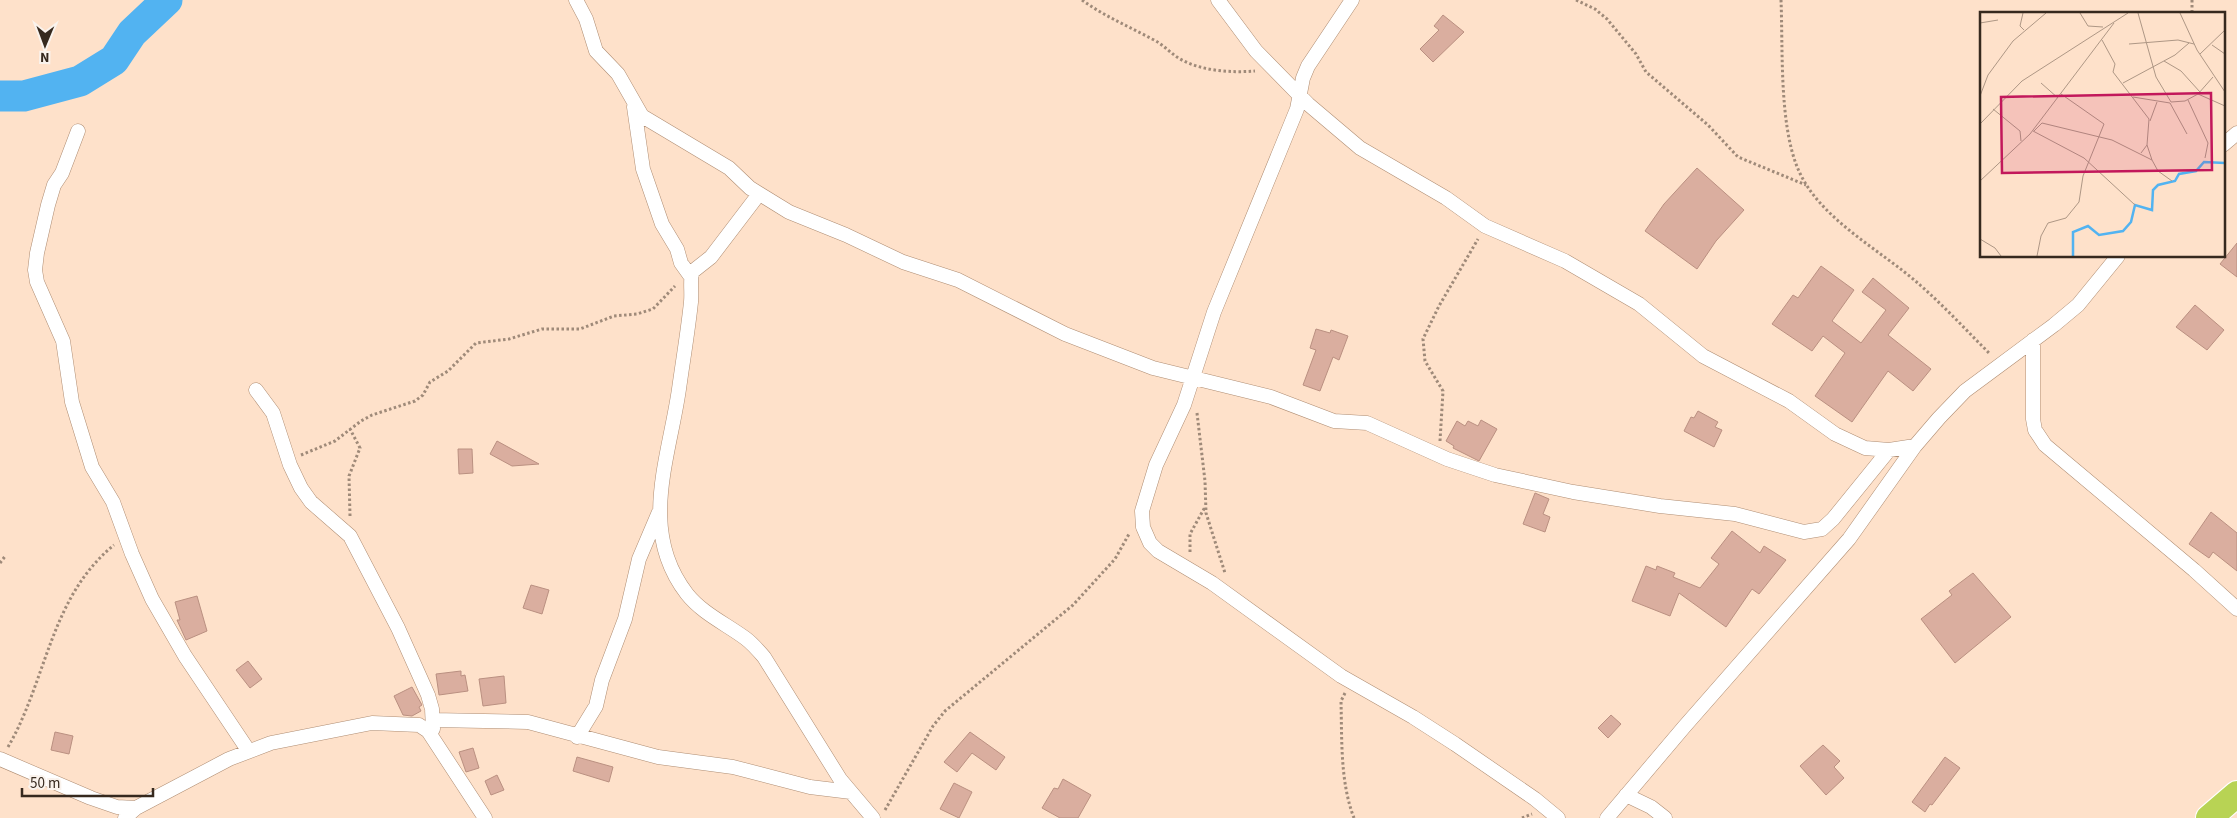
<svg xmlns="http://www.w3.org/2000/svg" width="2237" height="818" font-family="'Source Sans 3',sans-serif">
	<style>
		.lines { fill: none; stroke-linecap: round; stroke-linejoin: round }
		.river { stroke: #52b3f1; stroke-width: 31 }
		.building { fill: #daae9f; stroke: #ba9081 }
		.street-casing { stroke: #af8d73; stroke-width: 15 }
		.highway-casing { stroke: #fff; stroke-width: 28 }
		.path { stroke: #9f8a79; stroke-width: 3; stroke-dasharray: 2.5 2.5; stroke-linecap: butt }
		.street { stroke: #fff; stroke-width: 14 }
		.highway { stroke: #b8d354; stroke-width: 26 }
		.inset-river { fill: none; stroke: #52b3f1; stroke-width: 2.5 }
		.inset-road { fill: none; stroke: #ae9785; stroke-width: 1 }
		.view { fill: #c2185b; fill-opacity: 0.15; stroke: #c2185b; stroke-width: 2.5 }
		.inset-edge { fill: none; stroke: #36291e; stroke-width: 2.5 }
	</style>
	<rect width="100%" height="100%" fill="#fee1ca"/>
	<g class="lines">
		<path class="river" d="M0,96H24L80,81L114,60L132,33L167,0"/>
	</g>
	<path class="building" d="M1443,15L1464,32L1433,62L1420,49L1439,30L1434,26Z
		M1697,168L1744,210L1716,241L1697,269L1645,231L1664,204Z
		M2237,243V277L2220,264Z
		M1821,266L1854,290L1832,321L1861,343L1886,310L1862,292L1873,278L1909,308L1888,335L1931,369L1913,391L1888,371L1852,422L1815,396L1845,353L1823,336L1812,351L1772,324L1793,295L1798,298Z
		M2195,305L2224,330L2207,350L2176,327Z
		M1316,329L1330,333L1331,330L1348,336L1339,360L1333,357L1320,391L1303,385L1316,350L1310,348Z
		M1698,411L1718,422L1715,427L1722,430L1714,447L1684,431L1691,417L1694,418Z
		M1481,420L1497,429L1479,461L1453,448L1454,446L1446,441L1457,421L1465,426L1468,421L1478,426Z
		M497,441L539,464L512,466L490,454Z
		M458,449H472L473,473L459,474Z
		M1535,493L1549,499L1543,514L1550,517L1545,532L1523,524Z
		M2211,512L2237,533V571L2213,552L2209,558L2189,544Z
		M1732,531L1760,553L1764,546L1786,560L1759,594L1752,589L1726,627L1679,593L1670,616L1632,601L1646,566L1656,570L1657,566L1675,573L1673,577L1700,588L1719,564L1711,558Z
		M1973,573L2011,617L1955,663L1921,619L1952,595L1949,591Z
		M531,585L549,590L542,614L523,608Z
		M197,596L207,631L186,640L177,620H180L175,602Z
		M248,661L262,679L250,688L236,670Z
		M461,671V676L465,675L468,691L439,695L436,674Z
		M504,676L506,703L483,706L479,679Z
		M412,687L422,705L419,707L421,711L412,716L403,715L394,696Z
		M1611,715L1621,724L1608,738L1598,728Z
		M55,732L73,736L69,754L51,750Z
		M970,732L1005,757L996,770L972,753L957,772L944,762Z
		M1823,745L1840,761L1834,767L1844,778L1826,795L1800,766Z
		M473,748L479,768L466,772L459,752Z
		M577,757L613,767L609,782L573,771Z
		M1945,757L1960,768L1932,805L1930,804L1925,812L1912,802Z
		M497,775L504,790L491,795L485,781Z
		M1063,779L1091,795L1078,818H1060L1042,808L1054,788L1058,789Z
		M954,783L972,792L959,818L940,809Z"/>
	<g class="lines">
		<defs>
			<path id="street" d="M576,0L586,19L596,51L618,74L642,116L729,168L750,188L789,212L846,235L903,262L958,280L1065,334L1153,368L1271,397L1334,421L1367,423L1447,459L1495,475L1573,492L1660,506L1735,514L1804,532L1822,529L1833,519L1889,450
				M1218,0L1256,51L1308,104L1360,148L1446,198L1485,226L1565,261L1639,304L1703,356L1789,401L1835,434L1865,448L1889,450L1915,446
				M1352,0L1308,66L1303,78L1297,109L1214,312L1184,405L1156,465L1142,511L1143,527L1150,543L1158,551L1212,583L1341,676L1413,717L1455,744L1535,799L1558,818
				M634,107L643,169L662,224L677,249L681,263L691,277
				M78,131L62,173L54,185L48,205L37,253L35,270L37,282L63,341L72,402L92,467L113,502L132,554L152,599L185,656L248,750
				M2223,145L2237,133
				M759,194L711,257L692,272C690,282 692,292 691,302C688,331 683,360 679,389C669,459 638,531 687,594C702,613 726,624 745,638C752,643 758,650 764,657L840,779L873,818
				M2033,340V419L2035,430L2045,445L2194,570L2237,609
				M256,390L273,413L290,465L301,488L311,502L350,536L398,628L428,695L432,709L433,729
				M433,720L528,722L658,757L733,767L810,787L851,792
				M577,737L596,706L602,680L625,619L639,559L659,512
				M0,759L91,798L117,807L136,808
				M1626,795L1651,807L1665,818
				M125,818L136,808L229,759L271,743L372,723L419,725L428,731L485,818
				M1607,818L1684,727L1849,539L1915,446L1939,418L1965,391L2054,325L2078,305L2118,256"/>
			<path id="highway" d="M2209,818L2237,794"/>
		</defs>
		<use href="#street" class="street-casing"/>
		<use href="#highway" class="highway-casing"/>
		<path class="path" d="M1082,0C1104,16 1128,26 1152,39C1163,44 1170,53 1180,59C1201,71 1232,73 1255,71
			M1576,0L1595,9L1607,19L1636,54L1646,72L1708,125L1738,157L1806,185
			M1781,0C1783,49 1779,124 1798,169C1819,219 1881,250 1920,285C1945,307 1967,331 1990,354
			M2192,0V14
			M1197,413L1205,481L1206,513L1225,573
			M1440,441L1443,391L1425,361L1423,339L1439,306L1478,239
			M301,455L335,441L361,421L372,415L415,401L423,395L430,382L448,371L476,343L509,339L542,329H580L614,316L637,314L653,309L675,286
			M350,516L349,476L360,448L350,429
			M1190,552V534L1205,507
			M0,563L6,555
			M1345,693L1341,701C1342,739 1340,782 1354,818
			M8,747C47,680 50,597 114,545
			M885,810L933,726L945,711L1073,605L1115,559L1129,534
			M1522,818L1532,814"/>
		<use href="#street" class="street"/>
		<use href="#highway" class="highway"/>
	</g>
	<g transform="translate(1980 12)">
		<rect width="245" height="245" fill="#fee1ca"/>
		<path class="inset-river" d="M93,244V220L108,214L119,223L143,219L151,210L155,193L172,198L173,178L178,173L195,169L199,162L216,159L224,150L245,151"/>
		<path class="inset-road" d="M43,1L40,14L44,18M100,1L108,14L123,15M158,1L176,65L191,90L205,89L218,82L233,65M200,1L217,38L245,80M0,11L18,8M122,28L135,52L133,60L169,107L167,133L161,141M149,32L198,28L214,32M232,33L245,42M220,42L245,18M184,49L201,59L220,80M61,71L78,86M143,71L195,43L209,31M218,82L245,94M0,84L8,63L33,29L66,1M153,85L190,91M208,88L228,131L225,146M190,91L207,122M13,97L40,119L41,129M170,109L177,90M0,112L42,69L148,1M53,119L104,146L155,193M54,119L62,111L132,128L172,148L178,159L192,169M167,133L172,148M0,169L50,122L134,11M0,227L15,236L21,244M57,244L61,224L68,211L86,206L99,190L103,164L124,112L81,82"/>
		<path class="view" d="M231,81L232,158L22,161L21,85Z"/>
		<rect width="245" height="245" class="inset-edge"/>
	</g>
	<g transform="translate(45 45) rotate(181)" stroke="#faf3ed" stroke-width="4" paint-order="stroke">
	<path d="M0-4L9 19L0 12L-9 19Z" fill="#36291e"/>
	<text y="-8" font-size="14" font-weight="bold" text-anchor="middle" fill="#36291e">N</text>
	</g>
	<path d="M22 788v8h131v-8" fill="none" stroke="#36291e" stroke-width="2.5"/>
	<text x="30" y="788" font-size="15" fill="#36291e" stroke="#faf3ed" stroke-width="4" paint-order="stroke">50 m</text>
</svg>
